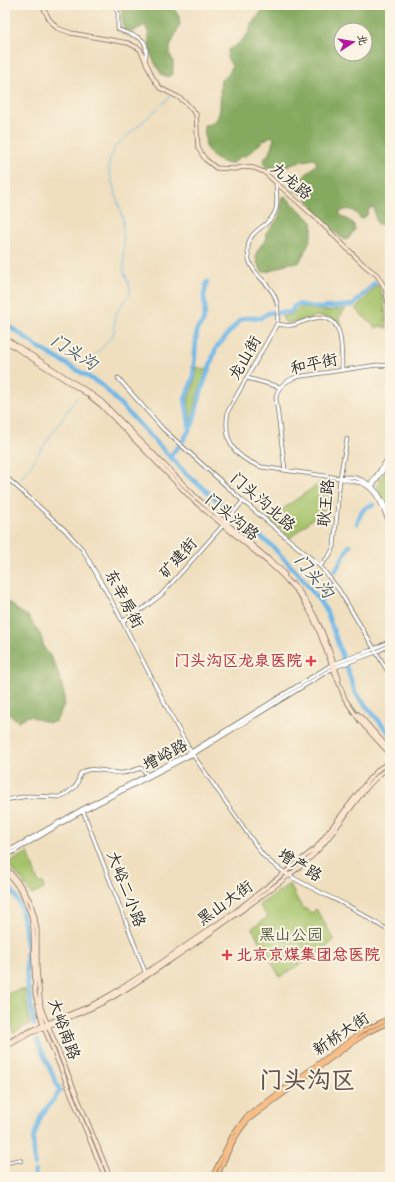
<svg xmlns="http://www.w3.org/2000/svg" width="395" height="1182" font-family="Caveat,'LXGW WenKai TC',sans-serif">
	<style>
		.green { fill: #a6c36b; stroke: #68774b }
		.forest { fill: #84a95f; stroke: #586a45; fill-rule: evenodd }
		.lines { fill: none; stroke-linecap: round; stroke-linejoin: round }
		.stream { stroke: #6fb8e7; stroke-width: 1 }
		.river { stroke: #6fb8e7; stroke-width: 4.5 }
		.tertiary-casing { stroke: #706a5f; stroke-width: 4.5 }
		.secondary-casing { stroke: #706a5f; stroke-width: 5 }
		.primary-casing { stroke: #706a5f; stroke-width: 5 }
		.tertiary { stroke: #fff; stroke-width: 3 }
		.secondary { stroke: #fce5cf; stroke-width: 3.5 }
		.primary { stroke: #f7be88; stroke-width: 3.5 }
		.health-dot { fill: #e0444e; stroke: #fcf5e5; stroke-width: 1.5 }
		.labels { text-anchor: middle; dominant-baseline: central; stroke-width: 4; stroke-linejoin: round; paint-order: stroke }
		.street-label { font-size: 16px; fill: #2b2b2b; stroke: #fcf5e5 }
		.health-label { font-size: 16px; font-weight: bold; fill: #be3a42; stroke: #fcf5e5; text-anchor: end }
		.park-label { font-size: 16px; fill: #50593e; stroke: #fcf5e5 }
		.water-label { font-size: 17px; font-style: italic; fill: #3f5563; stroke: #fcf5e5 }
		.town-label { font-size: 24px; font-weight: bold; fill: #66534d; stroke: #fcf5e5 }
	</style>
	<rect width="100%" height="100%" fill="#fcf5e5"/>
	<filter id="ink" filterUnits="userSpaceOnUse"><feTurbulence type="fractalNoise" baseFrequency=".025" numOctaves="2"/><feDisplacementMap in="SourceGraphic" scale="8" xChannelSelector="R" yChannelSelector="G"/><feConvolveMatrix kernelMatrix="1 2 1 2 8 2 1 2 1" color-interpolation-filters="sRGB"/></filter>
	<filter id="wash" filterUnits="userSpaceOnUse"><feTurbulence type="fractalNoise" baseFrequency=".012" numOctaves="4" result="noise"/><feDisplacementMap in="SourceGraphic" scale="16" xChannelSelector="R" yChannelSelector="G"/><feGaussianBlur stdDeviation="0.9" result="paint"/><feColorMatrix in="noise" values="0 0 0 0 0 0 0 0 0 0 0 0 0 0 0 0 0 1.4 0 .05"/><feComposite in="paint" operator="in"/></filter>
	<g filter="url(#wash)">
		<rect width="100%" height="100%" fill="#f0dfbf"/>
		<path class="green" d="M378,284L384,300L387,328L380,326L376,328L355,309Z
			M301,307L324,311L346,309L339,317L342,330L337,321L329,318L317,316L299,322L286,323L283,319L282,316L290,315Z
			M197,367L204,370L207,369L198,394L191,424L188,399L194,384Z
			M390,466V501L385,502C373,482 378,484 390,466Z
			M320,483H332L333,487L332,502L290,538L268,519Z
			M28,852L38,882L43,883L44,889L32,895L21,879L7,864Z
			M289,884L301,906L312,913L316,909L334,939L327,947L280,977L252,928L268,917L259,905Z
			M25,989L30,1024L13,1033L8,993Z"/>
		<path class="forest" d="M120,5H172L179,17L180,24L170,47V54L173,61V74L168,77L161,74C157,66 152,60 150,51C148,40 151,37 145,25L132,32L124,29C121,21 123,13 120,5Z
			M265,5H390V232L385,226L377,223L375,216L374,207L369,209L367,215L362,219L360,218C354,210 350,207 340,212V215L353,223L355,229L348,239L345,240C334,233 323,221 315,211C305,200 310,196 294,190L295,186L317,163L314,159L299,162L283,168L266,167L263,163L265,158L270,152L274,138L271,136L263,141L246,156L240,157L233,163L227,164L215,159L206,148L204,125C227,125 218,94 221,80L229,74L232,66L227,58L228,50L238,44L246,36L250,29L251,23L259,15ZM341,30H365V54H341Z
			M285,196L312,222C315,236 304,252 299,263H288L271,271L262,272C252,254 255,253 267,238L265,234C277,221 282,217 281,198Z
			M5,600L12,604L17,610L28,616L41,636L44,648L51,657L58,672L64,693V705L56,721L49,723L29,716L18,721L5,711Z"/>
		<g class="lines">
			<path class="stream" d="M90,361L111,338L114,331L115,315L130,293V287L124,271L123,219L109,172V161L115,147L171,96
				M21,479L77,397"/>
			<path class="river" d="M5,323L38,347L102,385L174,461
				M190,429L185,399L193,378L197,329L203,322L205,311L204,295L207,282
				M183,441L193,423L201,392L216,348L240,320L245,318H261L268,313L291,312L294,307L298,304L319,308L353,305L375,283
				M170,456L178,447
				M177,464L185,473L273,547L302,578L326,610L356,694L390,734
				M357,524C360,514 362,507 373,505
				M335,571L350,545
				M320,602L329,583
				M5,883C23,899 25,922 26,946
				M26,953L27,980L34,1025
				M35,1165L33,1140L41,1116L60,1091L37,1040
				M35,1177V1171"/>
		</g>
	</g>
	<g filter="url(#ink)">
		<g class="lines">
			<defs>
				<path id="tertiary" d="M115,5L118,13V29C134,38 151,34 145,60
					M276,183C276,192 279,206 274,214C266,230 246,229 248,253C249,274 268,280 275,297C279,306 278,315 277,324L228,411C223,441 233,457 262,467L340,478C347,481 354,481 361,483C378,489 384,511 390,526
					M277,324C282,325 288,326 293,325C301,323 308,319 316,318C346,313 341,352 342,370
					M118,378L163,429L243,501L320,566L339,590L390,675
					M247,378L280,387
					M285,470L276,399C276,387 286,381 296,377L377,365L390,366
					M5,476L66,531L83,550L116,609L175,723L191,752L262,854C282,876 323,893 350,907C364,914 376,924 390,931
					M341,478C346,476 351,477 356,478C376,483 383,500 390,517
					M370,485L390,455
					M372,487L390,460
					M320,566L329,556L334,547L340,478L347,439
					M123,621L144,608L161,595L226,522L243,501
					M5,800L28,796L59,797L66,794L75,787L77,784L80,774C90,764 111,774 123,773C129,772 135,770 141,768L148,775
					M83,811L146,974
					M5,853L82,809L191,752L331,665L374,649L390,641
					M5,857L72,817L193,754L333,668L376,652L390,645
					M5,1163L19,1160L21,1161"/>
				<path id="secondary" d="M42,5L49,19L57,28L71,33L128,43L140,49L153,78L160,88L178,97L186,103L196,114L198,148L205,159L216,168L235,169L243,167L254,168L264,172L317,219L364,265L377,275L385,288L390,312
					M5,338L87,391L102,402L197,498L280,569L285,575
					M5,341L87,394L102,406L194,501L269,563L283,576L300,595L312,615L318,629L345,699L360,721L390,754
					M293,584C317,611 328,645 339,679
					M358,714L390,750
					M5,866L22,887L31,903L35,918L37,930V969L41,1008L110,1177
					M5,870L22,892L31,915L33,928L35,993L43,1025L105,1177
					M390,888V897
					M5,1044L21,1035L50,1022L90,1006L112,994L162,962L236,911L316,848L369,779L380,768L390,762
					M5,1048C36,1027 74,1018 106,1001C135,985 163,965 190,947C223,924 256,901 288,876C298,868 309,860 318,850C343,823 359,789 390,766"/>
				<path id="primary" d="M212,1177L233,1134L246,1117L364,1030L390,1018
					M217,1177C226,1157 233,1137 248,1120L349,1045L369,1032L390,1022"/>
			</defs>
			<use href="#tertiary" class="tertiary-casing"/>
			<use href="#secondary" class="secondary-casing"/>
			<use href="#primary" class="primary-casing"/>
			<use href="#tertiary" class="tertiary"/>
			<use href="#secondary" class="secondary"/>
			<use href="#primary" class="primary"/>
		</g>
	</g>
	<g class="health-dot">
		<path d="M309 655h4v4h4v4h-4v4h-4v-4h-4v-4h4z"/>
		<path d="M225 949h4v4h4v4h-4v4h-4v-4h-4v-4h4z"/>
	</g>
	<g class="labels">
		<g class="street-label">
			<text transform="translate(291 181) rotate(40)">九龙路</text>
			<text transform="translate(245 358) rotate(-60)">龙山街</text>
			<text transform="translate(314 364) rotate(-12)">和平街</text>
			<text transform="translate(263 502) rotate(41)">门头沟北路</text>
			<text transform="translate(326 503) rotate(-84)">耿王路</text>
			<text transform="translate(232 517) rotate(39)">门头沟路</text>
			<text transform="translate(178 558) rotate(-48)">矿建街</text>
			<text transform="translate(124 599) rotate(62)">东辛房街</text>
			<text transform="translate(165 755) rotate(-28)">增峪路</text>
			<text transform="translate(300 865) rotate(31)">增产路</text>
			<text transform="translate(126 889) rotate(69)">大峪二小路</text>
			<text transform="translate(225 903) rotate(-36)">黑山大街</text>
			<text transform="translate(64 1029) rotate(70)">大峪南路</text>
			<text transform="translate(341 1034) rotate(-34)">新桥大街</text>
		</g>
		<g class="health-label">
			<text x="302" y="661">门头沟区龙泉医院</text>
			<text x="236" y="955" text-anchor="start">北京京煤集团总医院</text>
		</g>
		<g class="park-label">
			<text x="291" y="935">黑山公园</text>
		</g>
		<g class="water-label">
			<text transform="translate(74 352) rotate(33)">门头沟</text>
			<text transform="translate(314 576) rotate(51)">门头沟</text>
		</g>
		<g class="town-label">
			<text x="307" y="1080">门头沟区</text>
		</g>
	</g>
	<rect width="395" height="1182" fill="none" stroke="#fcf5e5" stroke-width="20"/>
	<g transform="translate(353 42) rotate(78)"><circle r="19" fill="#fcf5e5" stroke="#a8a49b"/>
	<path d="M0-3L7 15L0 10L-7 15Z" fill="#b5179e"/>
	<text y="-6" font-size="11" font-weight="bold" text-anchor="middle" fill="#2b2b2b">北</text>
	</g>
</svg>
